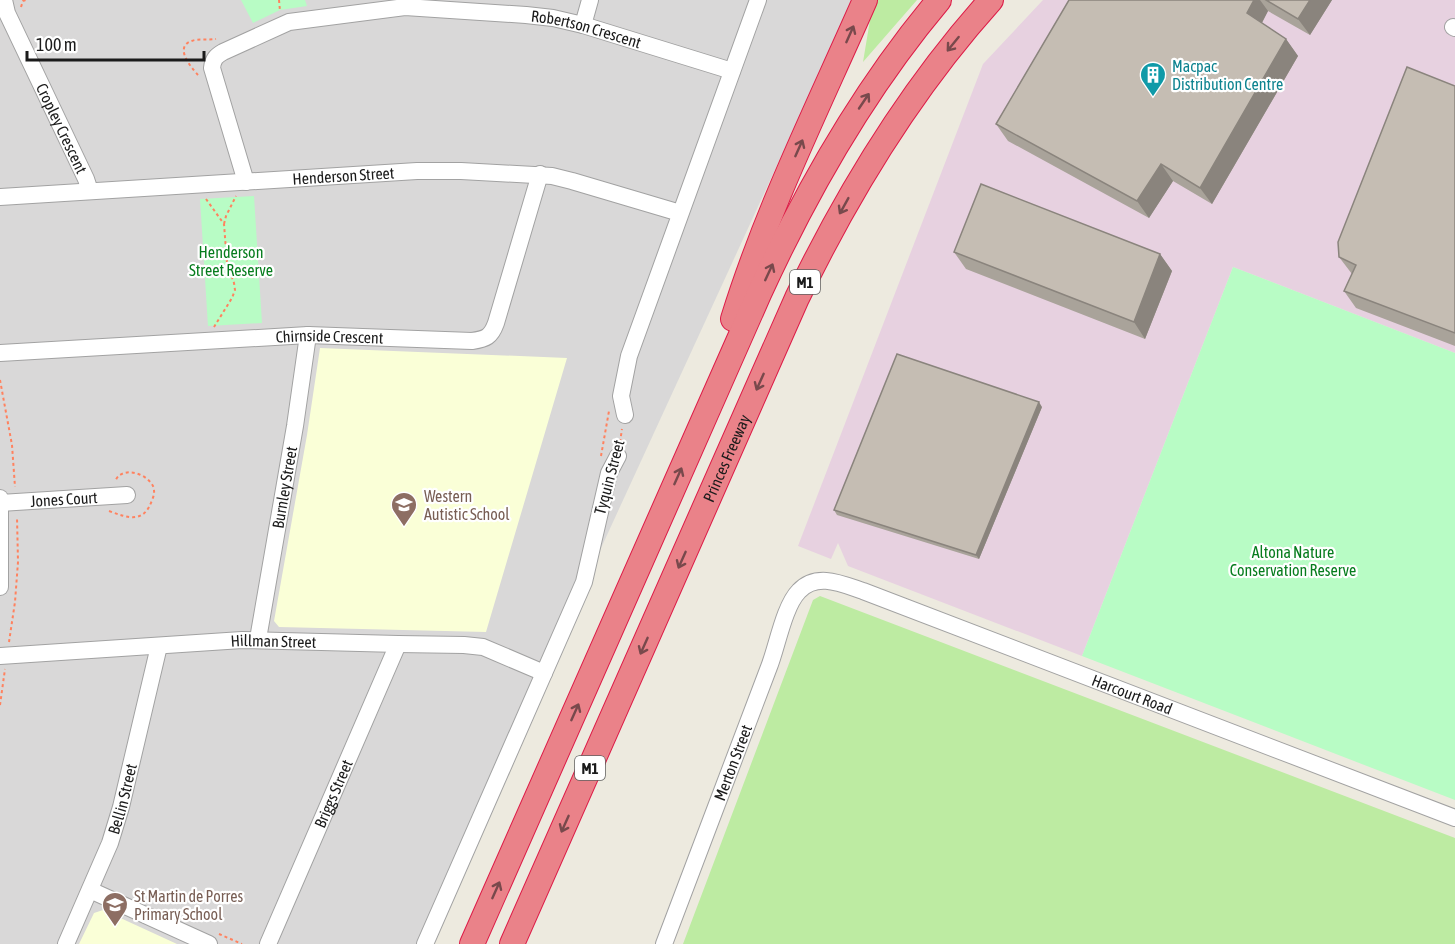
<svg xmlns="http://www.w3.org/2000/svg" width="1455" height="944" font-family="'Asap Condensed',sans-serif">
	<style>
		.residential { fill: #d9d8d8 }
		.industrial { fill: #e7d1e0 }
		.education { fill: #faffd7 }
		.grass { fill: #bdeba2 }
		.park { fill: #b8fcc5 }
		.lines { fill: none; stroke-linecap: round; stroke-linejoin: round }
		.minor-casing { stroke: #a2a2a2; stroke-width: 18 }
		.highway-casing { stroke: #dd1b47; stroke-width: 26 }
		.path { stroke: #ff825f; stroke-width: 2; stroke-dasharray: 3 3; stroke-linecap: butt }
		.minor { stroke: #fff; stroke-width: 16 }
		.highway { stroke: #ea8289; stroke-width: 24 }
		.wall { fill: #a9a39a }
		.shaded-wall { fill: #8a847d }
		.building { fill: #c5bdb3; stroke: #8a847d; stroke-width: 1.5 }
		.oneway { stroke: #78494c }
		.labels { text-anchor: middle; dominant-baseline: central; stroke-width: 4.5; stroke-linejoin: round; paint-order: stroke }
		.shield { fill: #fff; stroke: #5f5f5f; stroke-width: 1.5 }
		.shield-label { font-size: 15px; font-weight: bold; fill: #1b1b1b }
		.street-label { font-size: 16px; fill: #1b1b1b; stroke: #fff }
		.culture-label { font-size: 16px; fill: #0d838f; stroke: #fff; text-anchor: start }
		.park-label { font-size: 16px; fill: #067c1d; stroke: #fff }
		.education-label { font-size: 16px; fill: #785e54; stroke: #fff; text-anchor: start }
	</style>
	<rect width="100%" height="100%" fill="#edeadf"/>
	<path class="residential" d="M0,0H853L419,944H0Z"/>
	<path class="industrial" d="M1043,0H1455V353L1233,267L1082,656L848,566L838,543L831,559L798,546L983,64Z"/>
	<path class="education" d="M320,348L567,358L486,632L279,627L274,621L307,435Z
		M103,910L177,944H79L94,913Z"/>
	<path class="grass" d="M877,0H917L863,62L871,14Z
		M820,596L1455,838V944H683L813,600Z"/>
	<path class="park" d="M241,0H305L307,6L280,10L253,23Z
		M254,196L262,323L208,326L200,199Z
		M1233,267L1455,353V800L1082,656Z"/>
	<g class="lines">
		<defs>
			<g id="minor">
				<path id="s1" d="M4,0L7,13L86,179L90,191"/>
				<path d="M583,25L590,0"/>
				<path d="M1453,27L1455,28"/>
				<path id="s2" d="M246,182L212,68C213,59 216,56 223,52L289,22L405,7L526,15L553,18L583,25L732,71"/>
				<path id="s3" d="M0,197L417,171H461L552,176L572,181L680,213"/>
				<path id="s4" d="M0,353L308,335L472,341C486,339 491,337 496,323L540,174"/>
				<path d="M625,415L621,396L629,356L758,0"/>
				<path d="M0,498V587"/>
				<path id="s5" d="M0,503L127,495"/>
				<path id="s6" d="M258,639L295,426L308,335"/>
				<path id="s7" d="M0,656L242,640L398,644L464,645L483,647L544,673"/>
				<path d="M90,890L209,944"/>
				<path id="s8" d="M66,944L110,843L121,807L159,646"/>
				<path id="s9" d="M268,944L398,644"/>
				<path d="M425,944L584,582L609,473L618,456"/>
				<path id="s10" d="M664,944C699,852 734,759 769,667C777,647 784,606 799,591C817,572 842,584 863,591L1455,818"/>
			</g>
			<g id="highway">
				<path d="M733,319C767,209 819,105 865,0"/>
				<path d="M472,944L759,294C807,189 864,89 939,0"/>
				<path id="s11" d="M512,944L797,298C849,190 910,90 991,0"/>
			</g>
		</defs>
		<use href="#minor" class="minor-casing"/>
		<use href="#highway" class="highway-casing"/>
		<path class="path" d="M279,0L280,11
			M21,7L23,1L26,0
			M198,75C190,66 172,45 195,40C202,39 209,40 216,39
			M206,199L224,224L227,263L234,283L235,290L232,298L214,327
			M224,224L226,216L236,196
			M0,380L12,445L15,487
			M620,442L622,429
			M601,456L609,411
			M109,511C128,518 144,524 152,500C154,496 155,491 153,486C148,476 131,468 120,475C118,476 116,479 115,482
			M9,642L15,602L18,562L17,517
			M0,705L5,669
			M219,934L242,944"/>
		<use href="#minor" class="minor"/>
		<use href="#highway" class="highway"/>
	</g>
	<path class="wall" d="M1069,0H1332L1310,35L1268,11L1262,23L1286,39L1298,56L1212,204L1173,181L1149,218L1008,141L996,124Z
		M1455,86V346L1356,308L1344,291L1352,274L1339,257Z
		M954,252L1160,254L1172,271L1145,339L966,269Z
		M1042,407L979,559L837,515L834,510Z"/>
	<path class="shaded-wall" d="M1254,0H1260L1268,11L1258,30L1247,13Z
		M1310,0H1332L1310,35L1298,19Z
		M1286,39L1298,56L1212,204L1200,188Z
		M1161,164L1173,181L1149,218L1137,201Z
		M1160,254L1172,271L1145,339L1134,322Z
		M1039,402L1042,407L979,559L976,555Z"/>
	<path class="building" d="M1069,0H1254L1247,13L1286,39L1200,188L1161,164L1137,201L996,124Z
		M1266,0H1310L1298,19Z
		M1407,67L1455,86V333L1344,291L1356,265L1339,257L1338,242Z
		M981,184L1160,254L1134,322L954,252Z
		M897,354L1039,402L976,555L834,510Z"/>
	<defs><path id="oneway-shaft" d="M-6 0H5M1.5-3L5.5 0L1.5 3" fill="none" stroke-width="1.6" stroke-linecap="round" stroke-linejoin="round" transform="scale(1.5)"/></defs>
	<g class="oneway">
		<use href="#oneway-shaft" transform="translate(850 34) rotate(-66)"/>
		<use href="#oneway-shaft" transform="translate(953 44) rotate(129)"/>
		<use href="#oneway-shaft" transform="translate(864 101) rotate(-56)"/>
		<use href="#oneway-shaft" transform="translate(799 148) rotate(-66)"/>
		<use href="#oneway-shaft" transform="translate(844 206) rotate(119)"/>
		<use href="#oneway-shaft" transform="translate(769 272) rotate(-65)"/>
		<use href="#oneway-shaft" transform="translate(760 382) rotate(114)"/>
		<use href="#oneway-shaft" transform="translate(678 476) rotate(-66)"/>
		<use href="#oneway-shaft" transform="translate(682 560) rotate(114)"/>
		<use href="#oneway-shaft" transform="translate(644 646) rotate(114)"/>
		<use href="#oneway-shaft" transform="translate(575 712) rotate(-66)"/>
		<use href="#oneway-shaft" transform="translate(565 824) rotate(114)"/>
		<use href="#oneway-shaft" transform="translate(496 890) rotate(-66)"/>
	</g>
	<defs>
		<symbol id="building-pin" viewBox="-11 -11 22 30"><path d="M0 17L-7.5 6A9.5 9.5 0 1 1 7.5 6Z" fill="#0f9aa8" stroke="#fff"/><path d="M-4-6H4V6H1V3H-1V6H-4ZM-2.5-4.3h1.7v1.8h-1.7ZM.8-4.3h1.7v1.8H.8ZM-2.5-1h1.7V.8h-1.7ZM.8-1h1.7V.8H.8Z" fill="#fff"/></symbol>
		<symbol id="school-pin" viewBox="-11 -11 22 30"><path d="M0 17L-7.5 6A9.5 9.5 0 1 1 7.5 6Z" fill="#8d6e63" stroke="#fff"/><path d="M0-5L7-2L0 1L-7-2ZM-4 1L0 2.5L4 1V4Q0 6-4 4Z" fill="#fff"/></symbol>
	</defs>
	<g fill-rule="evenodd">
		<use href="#building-pin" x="1138" y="60" width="30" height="40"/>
		<use href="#school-pin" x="389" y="490" width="30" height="40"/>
		<use href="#school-pin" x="100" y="890" width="30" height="40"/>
	</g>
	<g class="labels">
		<g class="shield">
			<rect x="790" y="270" width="30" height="24" rx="4.5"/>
			<rect x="575" y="756" width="30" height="24" rx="4.5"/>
		</g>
		<g class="shield-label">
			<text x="805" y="282">M1</text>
			<text x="590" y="768">M1</text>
		</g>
		<g class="street-label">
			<text stroke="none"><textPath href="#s2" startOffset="512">Robertson Crescent</textPath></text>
			<text stroke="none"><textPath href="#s1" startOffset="141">Cropley Crescent</textPath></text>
			<text stroke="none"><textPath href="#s3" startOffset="344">Henderson Street</textPath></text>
			<text stroke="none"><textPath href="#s4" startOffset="330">Chirnside Crescent</textPath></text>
			<text stroke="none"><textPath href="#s11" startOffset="531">Princes Freeway</textPath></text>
			<text transform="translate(609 477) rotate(-75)">Tyquin Street</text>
			<text stroke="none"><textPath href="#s6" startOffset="154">Burnley Street</textPath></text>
			<text stroke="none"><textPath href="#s5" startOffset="64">Jones Court</textPath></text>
			<text stroke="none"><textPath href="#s7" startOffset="274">Hillman Street</textPath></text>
			<text stroke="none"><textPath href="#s10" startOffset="735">Harcourt Road</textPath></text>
			<text stroke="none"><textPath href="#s10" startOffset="194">Merton Street</textPath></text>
			<text stroke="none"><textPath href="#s9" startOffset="164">Briggs Street</textPath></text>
			<text stroke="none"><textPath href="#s8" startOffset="156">Bellin Street</textPath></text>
		</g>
		<g class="culture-label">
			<text x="1172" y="66">Macpac<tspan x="1172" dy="18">Distribution Centre</tspan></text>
		</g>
		<g class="park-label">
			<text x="231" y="252">Henderson<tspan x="231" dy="18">Street Reserve</tspan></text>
			<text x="1293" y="552">Altona Nature<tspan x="1293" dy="18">Conservation Reserve</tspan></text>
		</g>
		<g class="education-label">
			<text x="424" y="496">Western<tspan x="424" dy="18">Autistic School</tspan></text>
			<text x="134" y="896">St Martin de Porres<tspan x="134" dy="18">Primary School</tspan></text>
		</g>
	</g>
	<path d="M27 51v9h177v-9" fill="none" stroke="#1b1b1b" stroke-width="3"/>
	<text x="36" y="51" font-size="18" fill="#1b1b1b" stroke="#ffffff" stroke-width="4.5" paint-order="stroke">100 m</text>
</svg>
